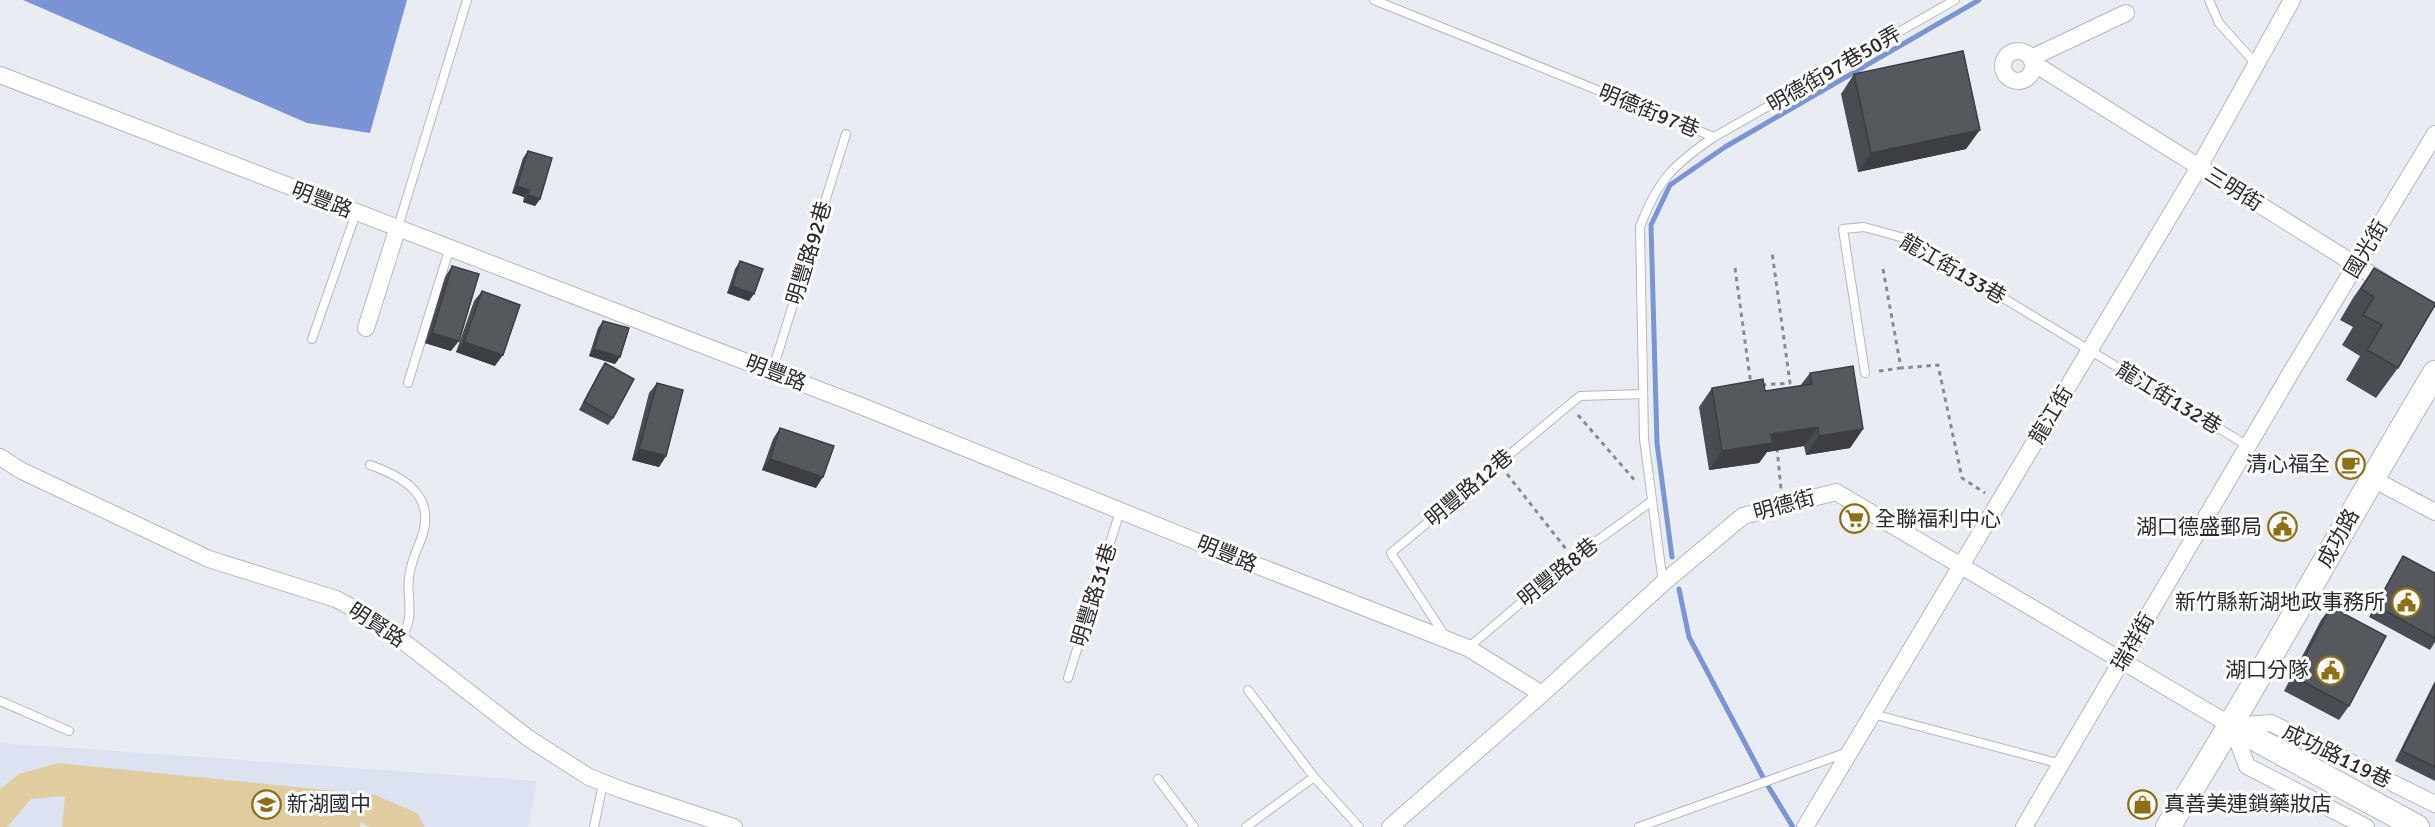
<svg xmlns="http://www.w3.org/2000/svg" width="2435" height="827" font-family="Signika,'Noto Sans TC',sans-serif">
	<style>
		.built { fill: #dde2f0 }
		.green { fill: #dfcd9f }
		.water { fill: #7c94d6 }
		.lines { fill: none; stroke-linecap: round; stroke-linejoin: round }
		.stream { stroke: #7c94d6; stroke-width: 5 }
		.lane-casing { stroke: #b6b8bf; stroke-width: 10 }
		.street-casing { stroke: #b6b8bf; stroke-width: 18 }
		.secondary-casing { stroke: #b6b8bf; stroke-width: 26 }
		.path { stroke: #898b8f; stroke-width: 3; stroke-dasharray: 4.5 4.5; stroke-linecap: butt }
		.lane { stroke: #fff; stroke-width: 8 }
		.street { stroke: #fff; stroke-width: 16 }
		.secondary { stroke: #fff; stroke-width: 24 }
		.wall { fill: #494c50 }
		.shaded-wall { fill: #3c3e41 }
		.building { fill: #55585d; stroke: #3c3e41; stroke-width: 1.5 }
		.labels { text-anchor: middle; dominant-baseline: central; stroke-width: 6; stroke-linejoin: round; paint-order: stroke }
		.street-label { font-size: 21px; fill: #2a2b2e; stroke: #fff }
		.poi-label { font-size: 21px; fill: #2a2b2e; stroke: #fff; text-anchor: end }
	</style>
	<rect width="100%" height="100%" fill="#e9ecf2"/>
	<path class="built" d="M0,743L537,781L528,827H0Z"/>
	<path class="green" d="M58,763L375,795L417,813L425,827H370L361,822L360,827H62L65,796L31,799L7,827H0V789L19,774Z"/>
	<path class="water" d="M23,0H407L370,133L307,123Z"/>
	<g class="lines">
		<path class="stream" d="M1672,557L1657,443L1651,225L1670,185L1725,147L1979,0
			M1679,589L1689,637L1765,781L1793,827"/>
		<defs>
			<path id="lane" d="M1374,0L1714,137
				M2209,0L2219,23L2256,64
				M398,227L467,0
				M312,339L356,213
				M772,372L846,134
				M1865,373L1843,229L1864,227L1904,238L2248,446
				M408,383L450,247
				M370,465C407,478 438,498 420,542C415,553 411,564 409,577C407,591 411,605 409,618C408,626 404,633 401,640
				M1663,583L1644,439L1640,227C1657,181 1674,164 1714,137L1955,0
				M1445,636L1391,553L1580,396L1643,394
				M1468,648L1573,558L1652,501
				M1068,678L1120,511
				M1248,690L1314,777
				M0,701L69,731
				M1873,714L2061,764
				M1158,779L1194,827
				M594,827L603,783
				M1246,827L1314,777L1359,827
				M1639,827L1848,752"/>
			<path id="street" d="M2003 66a15 15 0 1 1 30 0a15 15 0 1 1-30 0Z
				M2031,58L2126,13
				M2033,63L2388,285
				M0,75L861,406L1215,549L1468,648L1542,694
				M366,328L398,227
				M0,457L22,471L209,559L336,599L377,621L528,738L589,777L622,790L734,827
				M2371,478L2435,512
				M2232,726L2247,766L2366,827
				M2233,726L2271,723L2435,804
				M1390,827L1542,694L1663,583L1743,516L1836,492L2232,726
				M1805,827L2199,167L2292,0
				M2024,827L2296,364L2435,134"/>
			<path id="secondary" d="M2232,726L2417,827
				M2168,827C2262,678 2344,523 2435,373"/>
		</defs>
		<use href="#lane" class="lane-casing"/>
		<use href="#street" class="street-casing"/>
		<use href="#secondary" class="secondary-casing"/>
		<path class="path" d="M1735,268L1751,385
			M1883,269L1901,368L1938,365L1962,478L1985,493
			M1879,371L1901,368
			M1762,385L1790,383L1772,252
			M1578,415L1637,483
			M1777,448L1781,489
			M1507,474L1566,549"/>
		<use href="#lane" class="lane"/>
		<use href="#street" class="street"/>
		<use href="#secondary" class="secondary"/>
	</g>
	<path class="wall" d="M1854,74L1966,149L1858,172L1841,94Z
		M528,151L540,199L535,206L523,202L524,197L512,193L523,158Z
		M740,261L749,301L727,293L735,269Z
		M452,266L451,351L425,343L445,277Z
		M2374,268L2398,368L2376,398L2346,380L2360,356L2342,345L2353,327L2340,320L2353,298Z
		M482,291L495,366L456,352L474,301Z
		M603,321L620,357L615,364L589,356L598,328Z
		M605,363L613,418L608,425L579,410L600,370Z
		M1810,373L1863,429L1850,448L1806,455L1804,446L1767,452L1759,463L1709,470L1699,407L1712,388L1765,391L1800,386Z
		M657,383L666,456L659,467L632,460L649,393Z
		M780,428L816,488L762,470L773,439Z
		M2403,556L2435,573V642L2430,650L2369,617L2396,567Z
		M2331,607L2349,706L2339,720L2284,691L2321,620Z
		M2435,681V781L2395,761Z"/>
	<path class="shaded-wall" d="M1980,130L1966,149L1858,172L1871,153Z
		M517,186L529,190L524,197L512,193Z
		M528,195L540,199L535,206L523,202Z
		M732,286L754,294L749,301L727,293Z
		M432,333L459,341L451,351L425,343Z
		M464,342L503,355L495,366L456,352Z
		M594,349L620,357L615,364L589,356Z
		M1818,427L1804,446L1767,452L1759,463L1709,470L1722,451L1771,434Z
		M1863,429L1850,448L1806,455L1819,436Z
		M639,449L666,456L659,467L632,460Z
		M770,459L823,477L816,488L762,470Z"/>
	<path class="building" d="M1963,51L1980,130L1871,153L1854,74Z
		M528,151L552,158L540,199L528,195L529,190L517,186Z
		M740,261L763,269L754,294L732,286Z
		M452,266L479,274L459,341L432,333Z
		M2374,268L2435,303V305L2398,368L2367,350L2382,325L2363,315L2374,297L2361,289Z
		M482,291L520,305L503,355L464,342Z
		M603,321L629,328L620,357L594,349Z
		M605,363L634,379L613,418L584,402Z
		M1853,366L1863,429L1819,436L1818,427L1771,434L1773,443L1722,451L1712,388L1763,379L1765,391L1812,384L1810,373Z
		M657,383L683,390L666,456L639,449Z
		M780,428L834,446L823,477L770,459Z
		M2403,556L2435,573V638L2376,606Z
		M2331,607L2386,636L2349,706L2294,677Z
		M2435,684V767L2402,751Z"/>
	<defs>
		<symbol id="cafe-ring" viewBox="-11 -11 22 22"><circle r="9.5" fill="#fff" stroke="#8e7014" stroke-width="1.5"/><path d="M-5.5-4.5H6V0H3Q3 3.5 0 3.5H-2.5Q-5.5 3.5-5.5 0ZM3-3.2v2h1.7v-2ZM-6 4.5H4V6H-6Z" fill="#8e7014"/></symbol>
		<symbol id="supermarket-ring" viewBox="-11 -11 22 22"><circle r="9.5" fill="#fff" stroke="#8e7014" stroke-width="1.5"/><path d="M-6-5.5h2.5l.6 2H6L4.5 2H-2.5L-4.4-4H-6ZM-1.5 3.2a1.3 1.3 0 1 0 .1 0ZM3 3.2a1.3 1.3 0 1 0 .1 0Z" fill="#8e7014"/></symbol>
		<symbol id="civic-ring" viewBox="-11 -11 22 22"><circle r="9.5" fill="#fff" stroke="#8e7014" stroke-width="1.5"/><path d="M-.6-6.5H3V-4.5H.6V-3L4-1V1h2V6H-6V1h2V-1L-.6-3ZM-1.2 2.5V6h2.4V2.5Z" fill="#8e7014"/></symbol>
		<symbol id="school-ring" viewBox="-11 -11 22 22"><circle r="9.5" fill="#fff" stroke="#8e7014" stroke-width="1.5"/><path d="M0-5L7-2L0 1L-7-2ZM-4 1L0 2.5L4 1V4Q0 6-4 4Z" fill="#8e7014"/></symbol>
		<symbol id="shop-ring" viewBox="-11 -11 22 22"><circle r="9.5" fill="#fff" stroke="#8e7014" stroke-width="1.5"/><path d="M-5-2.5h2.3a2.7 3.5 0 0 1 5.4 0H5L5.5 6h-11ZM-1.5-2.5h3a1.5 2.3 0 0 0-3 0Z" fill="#8e7014"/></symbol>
	</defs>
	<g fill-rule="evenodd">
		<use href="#cafe-ring" x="2334" y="448" width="33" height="33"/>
		<use href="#supermarket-ring" x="1838" y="502" width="33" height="33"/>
		<use href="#civic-ring" x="2266" y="510" width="33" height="33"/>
		<use href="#civic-ring" x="2390" y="586" width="33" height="33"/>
		<use href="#civic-ring" x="2314" y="654" width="33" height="33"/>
		<use href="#school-ring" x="250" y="788" width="33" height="33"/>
		<use href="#shop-ring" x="2126" y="788" width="33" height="33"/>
	</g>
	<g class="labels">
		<g class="street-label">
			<text transform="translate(1834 69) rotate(-30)">明德街97巷50弄</text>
			<text transform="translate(1649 111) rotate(22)">明德街97巷</text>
			<text transform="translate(2234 189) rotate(32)">三明街</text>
			<text transform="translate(322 200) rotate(21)">明豐路</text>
			<text transform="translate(2366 249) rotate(-59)">國光街</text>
			<text transform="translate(809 253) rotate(-73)">明豐路92巷</text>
			<text transform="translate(1953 269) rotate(30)">龍江街133巷</text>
			<text transform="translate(776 373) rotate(21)">明豐路</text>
			<text transform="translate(2169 398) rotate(31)">龍江街132巷</text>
			<text transform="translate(2051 415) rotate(-59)">龍江街</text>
			<text transform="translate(1469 488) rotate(-40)">明豐路12巷</text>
			<text transform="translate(1784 505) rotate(-15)">明德街</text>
			<text transform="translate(2338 538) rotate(-61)">成功路</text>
			<text transform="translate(1227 554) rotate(22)">明豐路</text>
			<text transform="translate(1558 572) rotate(-39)">明豐路8巷</text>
			<text transform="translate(1094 595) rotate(-73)">明豐路31巷</text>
			<text transform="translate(377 625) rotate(33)">明賢路</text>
			<text transform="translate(2133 642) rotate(-60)">瑞祥街</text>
			<text transform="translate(2337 756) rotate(26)">成功路119巷</text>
		</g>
		<g class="poi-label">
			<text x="2330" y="464">清心福全</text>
			<text x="1875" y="519" text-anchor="start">全聯福利中心</text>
			<text x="2262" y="527">湖口德盛郵局</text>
			<text x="2385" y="602">新竹縣新湖地政事務所</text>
			<text x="2309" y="670">湖口分隊</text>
			<text x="287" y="804" text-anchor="start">新湖國中</text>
			<text x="2164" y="804" text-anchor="start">真善美連鎖藥妝店</text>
		</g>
	</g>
</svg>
